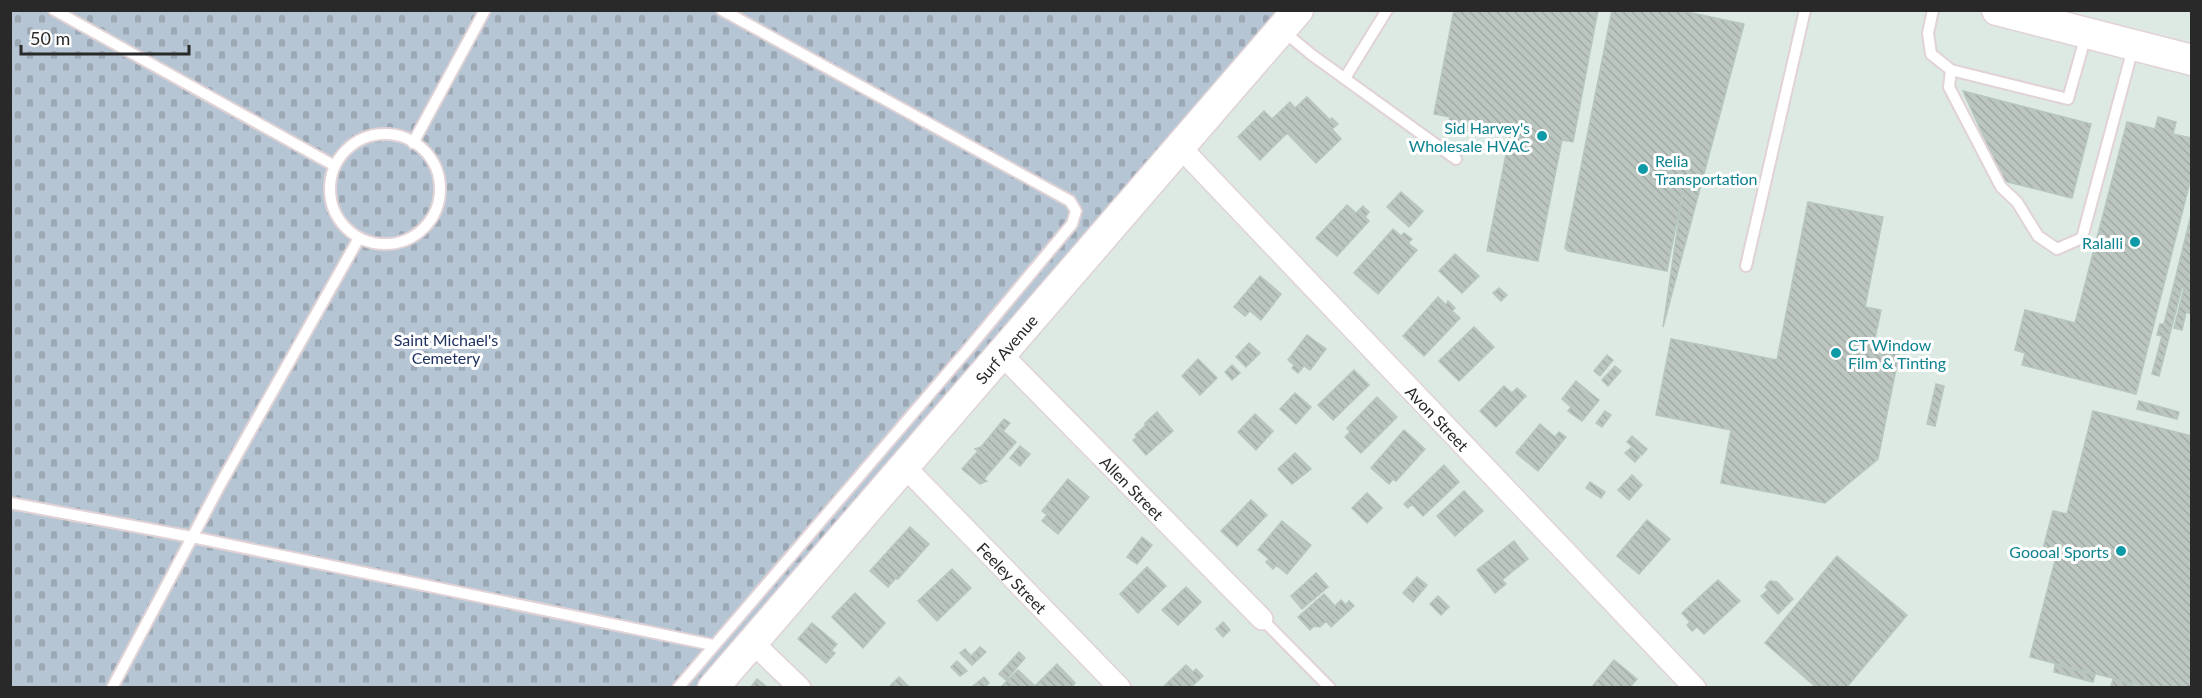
<svg xmlns="http://www.w3.org/2000/svg" width="2202" height="698" font-family="Lato,sans-serif">
	<style>
		.cemetery { fill: url(#cemetery-stones) }
		.building { fill: url(#building-back-hatch); stroke: #b6c6bf; stroke-width: 1.5 }
		.lines { fill: none; stroke-linecap: round; stroke-linejoin: round }
		.lane-casing { stroke: #e1d2d6; stroke-width: 14 }
		.street-casing { stroke: #e1d2d6; stroke-width: 24 }
		.secondary-casing { stroke: #e1d2d6; stroke-width: 33 }
		.lane { stroke: #fff; stroke-width: 10 }
		.street { stroke: #fff; stroke-width: 21 }
		.secondary { stroke: #fff; stroke-width: 30 }
		.culture-dot { fill: #0f9aa8; stroke: #fff; stroke-width: 2 }
		.labels { text-anchor: middle; dominant-baseline: central; stroke-width: 6; stroke-linejoin: round; paint-order: stroke }
		.culture-label { font-size: 16px; fill: #0d838f; stroke: #fff; text-anchor: end }
		.park-label { font-size: 16px; fill: #1f3161; stroke: #fff }
		.street-label { font-size: 16px; fill: #292929; stroke: #fff }
	</style>
	<defs>
		<pattern id="cemetery-stones" width="16" height="16" patternUnits="userSpaceOnUse" patternTransform="scale(1.5)"><rect width="16" height="16" fill="#b5c5d3"/><path d="M2 7V4a2 2 0 0 1 4 0v3zM10 15v-3a2 2 0 0 1 4 0v3z" fill="#9ca9b5"/></pattern>
		<pattern id="building-back-hatch" width="6" height="6" patternUnits="userSpaceOnUse" patternTransform="scale(1.5)"><rect width="6" height="6" fill="#bcc6c0"/><path d="M-1 5l2 2M0 0l6 6M5-1l2 2" fill="none" stroke="#a2aaa5"/></pattern>
	</defs>
	<rect width="100%" height="100%" fill="#dceae3"/>
	<path class="cemetery" d="M10,11H1278L695,688L11,687Z"/>
	<path class="building" d="M1454,10H1598L1573,142L1562,140L1538,261L1487,251L1511,129L1475,122L1473,132L1448,127L1450,117L1434,114Z
		M1612,10H1678L1744,24L1663,327L1683,190L1667,271L1568,251L1565,248Z
		M1963,91L2091,124L2072,198L2004,181Z
		M1307,97L1330,120L1332,118L1338,124L1332,129L1341,139L1316,163L1287,133L1260,160L1238,137L1264,111L1272,119L1290,102L1295,108Z
		M2158,117L2176,122L2173,134L2192,138V174L2136,394L2022,365L2025,353L2015,350L2025,310L2075,323L2127,122L2155,129Z
		M1401,192L1423,211L1409,227L1387,207Z
		M1808,202L1883,217L1865,307L1881,310L1875,338L1871,337L1869,348L1899,354L1878,459L1825,503L1721,483L1731,430L1656,415L1671,339L1777,360Z
		M1347,205L1356,213L1363,206L1369,212L1365,217L1369,221L1337,256L1316,238Z
		M2192,211V314L2186,312L2182,330L2174,328L2184,288L2182,287L2159,376L2152,374L2162,336L2157,335L2160,324H2164Z
		M1393,229L1401,236L1404,233L1412,239L1408,243L1417,250L1378,294L1354,273Z
		M1455,254L1479,276L1462,293L1439,271Z
		M1260,276L1281,294L1261,320L1250,311L1245,316L1234,307Z
		M1499,288L1507,295L1501,301L1493,293Z
		M1438,297L1446,305L1448,301L1455,308L1452,311L1460,318L1424,356L1403,336Z
		M1474,327L1494,347L1459,381L1439,361Z
		M1307,335L1326,349L1310,370L1304,366L1298,373L1292,368L1294,365L1288,360Z
		M1249,343L1260,353L1246,367L1236,357Z
		M1607,355L1613,360L1600,376L1594,371Z
		M1198,359L1217,378L1200,395L1182,376Z
		M1232,365L1240,373L1232,380L1225,372Z
		M1615,366L1621,371L1608,386L1602,380Z
		M1354,370L1369,385L1333,420L1318,405Z
		M1576,381L1599,400L1582,421L1568,411L1571,407L1562,399Z
		M1936,384L1944,386L1935,426L1927,424Z
		M1504,386L1512,393L1517,388L1526,396L1496,427L1480,411Z
		M1295,393L1311,407L1296,424L1280,409Z
		M1377,397L1397,417L1361,453L1345,437L1350,432L1347,428Z
		M2139,401L2179,412L2177,419L2137,409Z
		M1605,411L1611,415L1602,427L1596,423Z
		M2093,411L2192,436V688H2151L2030,657L2057,553L2043,549L2053,511L2067,514Z
		M1157,412L1173,431L1146,455L1133,440L1137,437L1135,435L1145,426V423Z
		M1255,414L1273,431L1256,450L1238,432Z
		M1004,419L1010,423L1003,431L1016,442L984,479L987,481L980,484L962,469L978,451L975,449L981,447Z
		M1540,424L1555,437L1559,432L1566,437L1538,471L1516,453Z
		M1404,430L1425,449L1396,481L1393,479L1389,484L1371,468Z
		M1632,436L1647,449L1642,455L1627,442Z
		M1020,446L1030,454L1020,466L1010,458Z
		M1631,448L1640,456L1635,462L1625,453Z
		M1295,453L1311,469L1292,484L1278,469Z
		M1444,465L1459,482L1423,516L1412,504L1408,508L1404,504Z
		M1632,475L1642,485L1629,500L1618,490Z
		M1068,479L1089,497L1058,534L1042,521L1047,515L1042,511Z
		M1590,482L1605,492L1601,498L1586,488Z
		M1464,491L1483,511L1455,536L1437,516Z
		M1367,493L1382,508L1367,523L1352,508Z
		M1251,500L1267,515L1237,546L1221,531Z
		M1647,520L1670,539L1639,574L1617,556Z
		M1282,521L1311,545L1287,574L1276,565L1273,569L1266,562L1269,559L1258,550Z
		M910,527L929,544L898,579H895L888,587L870,571Z
		M1142,537L1152,545L1137,564L1127,557Z
		M1514,541L1528,559L1502,580L1506,584L1495,593L1477,570Z
		M1837,556L1907,615L1846,688H1817L1765,643Z
		M1147,567L1166,586L1138,613L1120,594Z
		M952,569L971,588L937,621L918,601Z
		M1316,573L1328,587L1302,609L1291,596Z
		M1417,577L1427,585L1413,602L1403,593Z
		M1718,580L1740,601L1704,634L1697,627L1692,631L1687,625L1690,622L1682,613Z
		M1770,581L1777,582L1793,599L1778,614L1761,596L1768,590L1765,587Z
		M1186,587L1201,602L1178,625L1162,610Z
		M855,593L885,623L863,648L832,617Z
		M1324,594L1335,606L1341,600L1346,605L1349,601L1354,606L1331,627L1326,621L1320,627L1314,626L1310,630L1298,617Z
		M1438,596L1449,607L1441,615L1430,604Z
		M1223,622L1230,630L1223,637L1216,629Z
		M812,623L837,644L831,651L835,653L826,663L798,639Z
		M980,647L986,652L972,665L960,653L965,649L971,656Z
		M1019,652L1025,658L1006,680L999,674Z
		M1614,660L1637,679L1629,688H1591Z
		M957,661L967,671L960,676L951,667Z
		M1057,664L1075,683L1071,688H1000L1018,670L1035,686Z
		M1186,665L1193,672L1196,669L1203,676L1190,688H1162Z
		M2055,665L2095,675L2093,682L2054,672Z
		M899,677L910,688H888Z
		M984,677L989,683L984,688H975L973,686Z
		M757,679L768,688H750Z
		M2113,679L2142,688H2117L2111,686Z"/>
	<g class="lines">
		<defs>
			<path id="lane" d="M54,10L335,166
				M1933,10L1928,33L1931,54L1951,70L2068,99L2086,35
				M1282,30L1312,55L1456,159
				M1951,70L1949,87L2001,187L2017,202L2038,236L2057,249L2082,238L2133,48
				M1345,78L1387,10
				M330 189a55 55 0 1 1 110 0a55 55 0 1 1-110 0Z
				M413,143L485,10
				M1746,266L1805,10
				M10,503L192,537L713,645
				M1262,619L1330,688
				M112,688L221,483L359,238
				M678,688L969,348L1072,224L1076,211L1070,201L722,10"/>
			<g id="street">
				<path id="s1" d="M1180,147L1695,688"/>
				<path id="s2" d="M1002,355L1262,619"/>
				<path id="s3" d="M905,467L1120,688"/>
				<path d="M752,642L800,688"/>
			</g>
			<g id="secondary">
				<path d="M1997,10L2192,60"/>
				<path id="s4" d="M713,688L1298,10"/>
			</g>
		</defs>
		<use href="#lane" class="lane-casing"/>
		<use href="#street" class="street-casing"/>
		<use href="#secondary" class="secondary-casing"/>
		<use href="#lane" class="lane"/>
		<use href="#street" class="street"/>
		<use href="#secondary" class="secondary"/>
	</g>
	<g class="culture-dot">
		<circle cx="1542" cy="136" r="6"/>
		<circle cx="1643" cy="169" r="6"/>
		<circle cx="2135" cy="242" r="6"/>
		<circle cx="1836" cy="353" r="6"/>
		<circle cx="2121" cy="551" r="6"/>
	</g>
	<g class="labels">
		<g class="culture-label">
			<text x="1530" y="127">Sid Harvey's<tspan x="1530" dy="18">Wholesale HVAC</tspan></text>
			<text x="1655" y="160" text-anchor="start">Relia<tspan x="1655" dy="18">Transportation</tspan></text>
			<text x="2123" y="242">Ralalli</text>
			<text x="1848" y="344" text-anchor="start">CT Window<tspan x="1848" dy="18">Film &amp; Tinting</tspan></text>
			<text x="2109" y="551">Goooal Sports</text>
		</g>
		<g class="park-label">
			<text x="446" y="339">Saint Michael's<tspan x="446" dy="18">Cemetery</tspan></text>
		</g>
		<g class="street-label">
			<text stroke="none"><textPath href="#s4" startOffset="448">Surf Avenue</textPath></text>
			<text stroke="none"><textPath href="#s1" startOffset="374">Avon Street</textPath></text>
			<text stroke="none"><textPath href="#s2" startOffset="186">Allen Street</textPath></text>
			<text stroke="none"><textPath href="#s3" startOffset="154">Feeley Street</textPath></text>
		</g>
	</g>
	<rect width="2202" height="698" fill="none" stroke="#292929" stroke-width="24"/>
	<path d="M21 45v9h168v-9" fill="none" stroke="#292929" stroke-width="3"/>
	<text x="30" y="45" font-size="18" fill="#292929" stroke="#ffffff" stroke-width="4.5" paint-order="stroke">50 m</text>
</svg>
